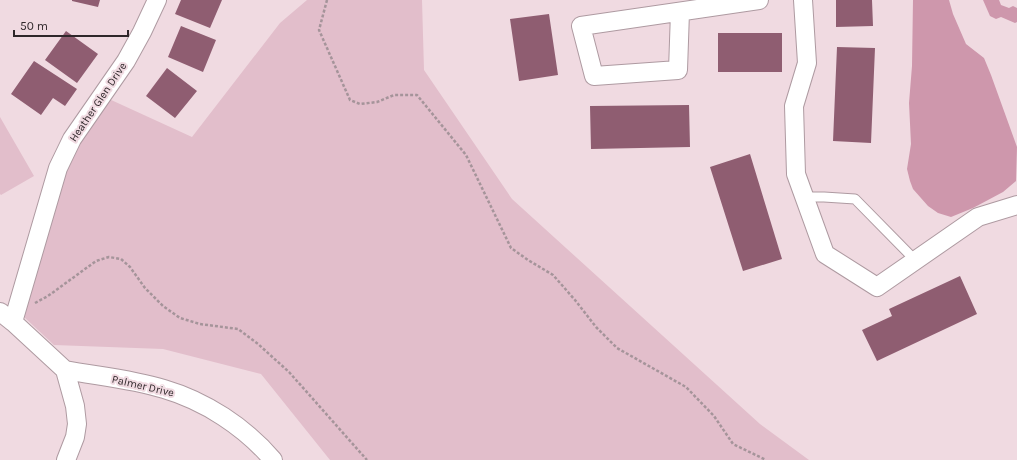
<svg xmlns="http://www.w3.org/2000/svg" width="1017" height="460" font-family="Karla,sans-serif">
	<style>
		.green { fill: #e2becb }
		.water { fill: #ce97ac }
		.building { fill: #8f5d71 }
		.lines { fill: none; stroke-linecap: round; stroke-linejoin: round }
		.lane-casing { stroke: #ae9aa1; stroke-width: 11 }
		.street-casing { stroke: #ae9aa1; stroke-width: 20 }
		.path { stroke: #a5949a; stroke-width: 2.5; stroke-dasharray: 3 2; stroke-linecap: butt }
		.lane { stroke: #fff; stroke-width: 9 }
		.street { stroke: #fff; stroke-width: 18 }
		.labels { text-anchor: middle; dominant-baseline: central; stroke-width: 4; stroke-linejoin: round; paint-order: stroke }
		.street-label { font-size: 11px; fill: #2f272a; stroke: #f0dae1 }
	</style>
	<rect width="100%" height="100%" fill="#f0dae1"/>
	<path class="green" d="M307,0H422L424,70L512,199L760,424L809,460H330L261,374L163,349L54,345L23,316L66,168L79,141L109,99L192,137L280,23Z
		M0,117L34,176L1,195L0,194Z"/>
	<path class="water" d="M913,0H949L953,14L966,44L984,58L991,75L1017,147L1016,181L1003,192L973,208L951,217L938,213L928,206L913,189L910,181L907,169L911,144L909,103L912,66Z
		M983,0H999L1001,5L1009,8L1013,6L1017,8V22L1015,23L1001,17L996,19L990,16Z"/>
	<path class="building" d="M72,0H100L98,7L72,1Z
		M181,0H222L210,28L175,14Z
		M836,0H872L873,26L836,27Z
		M549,14L558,75L519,81L510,19Z
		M181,26L216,40L203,72L168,57Z
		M66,31L98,54L77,83L45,60Z
		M718,33H782V72H718Z
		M837,47L875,48L871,143L833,141Z
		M34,61L77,89L65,106L53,98L41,115L11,94Z
		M167,68L197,91L175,118L146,96Z
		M689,105L690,147L591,149L590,106Z
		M750,154L782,259L743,271L710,167Z
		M960,276L977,314L877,361L862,330L892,316L889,309Z"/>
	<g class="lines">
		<defs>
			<path id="lane" d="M804,197H824L855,199L916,261"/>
			<path id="street" d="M803,0L807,63L794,106L796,174L825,254L877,287L978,217L1017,205
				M680,12L678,70L594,76L581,26L759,0
				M0,312L13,322L65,370L75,406L77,424L75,437L66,460
				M13,322L58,168L72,139L126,61L142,32L157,0
				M65,370C97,376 132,379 164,389C205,401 245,427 273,460"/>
		</defs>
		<use href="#lane" class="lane-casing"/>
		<use href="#street" class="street-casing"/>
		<path class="path" d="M327,0L319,30L350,100L360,104L377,102L394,95H417L466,155L511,248L528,260L553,275L575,300L596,327L617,348L686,387L714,416L733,444L766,460
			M35,303L48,296L96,261L109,257L121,259L130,267L145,288L163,306L180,318L200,324L238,329L258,344L289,372L367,460"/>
		<use href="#lane" class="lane"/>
		<use href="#street" class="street"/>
	</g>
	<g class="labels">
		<g class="street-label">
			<text transform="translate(98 102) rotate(-56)">Heather Glen Drive</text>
			<text transform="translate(143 386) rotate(13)">Palmer Drive</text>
		</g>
	</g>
	<path d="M14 30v6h114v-6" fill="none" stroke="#2f272a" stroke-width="2"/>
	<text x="20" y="30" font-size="12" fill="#2f272a" stroke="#f0dae1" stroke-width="3" paint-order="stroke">50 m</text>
</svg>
